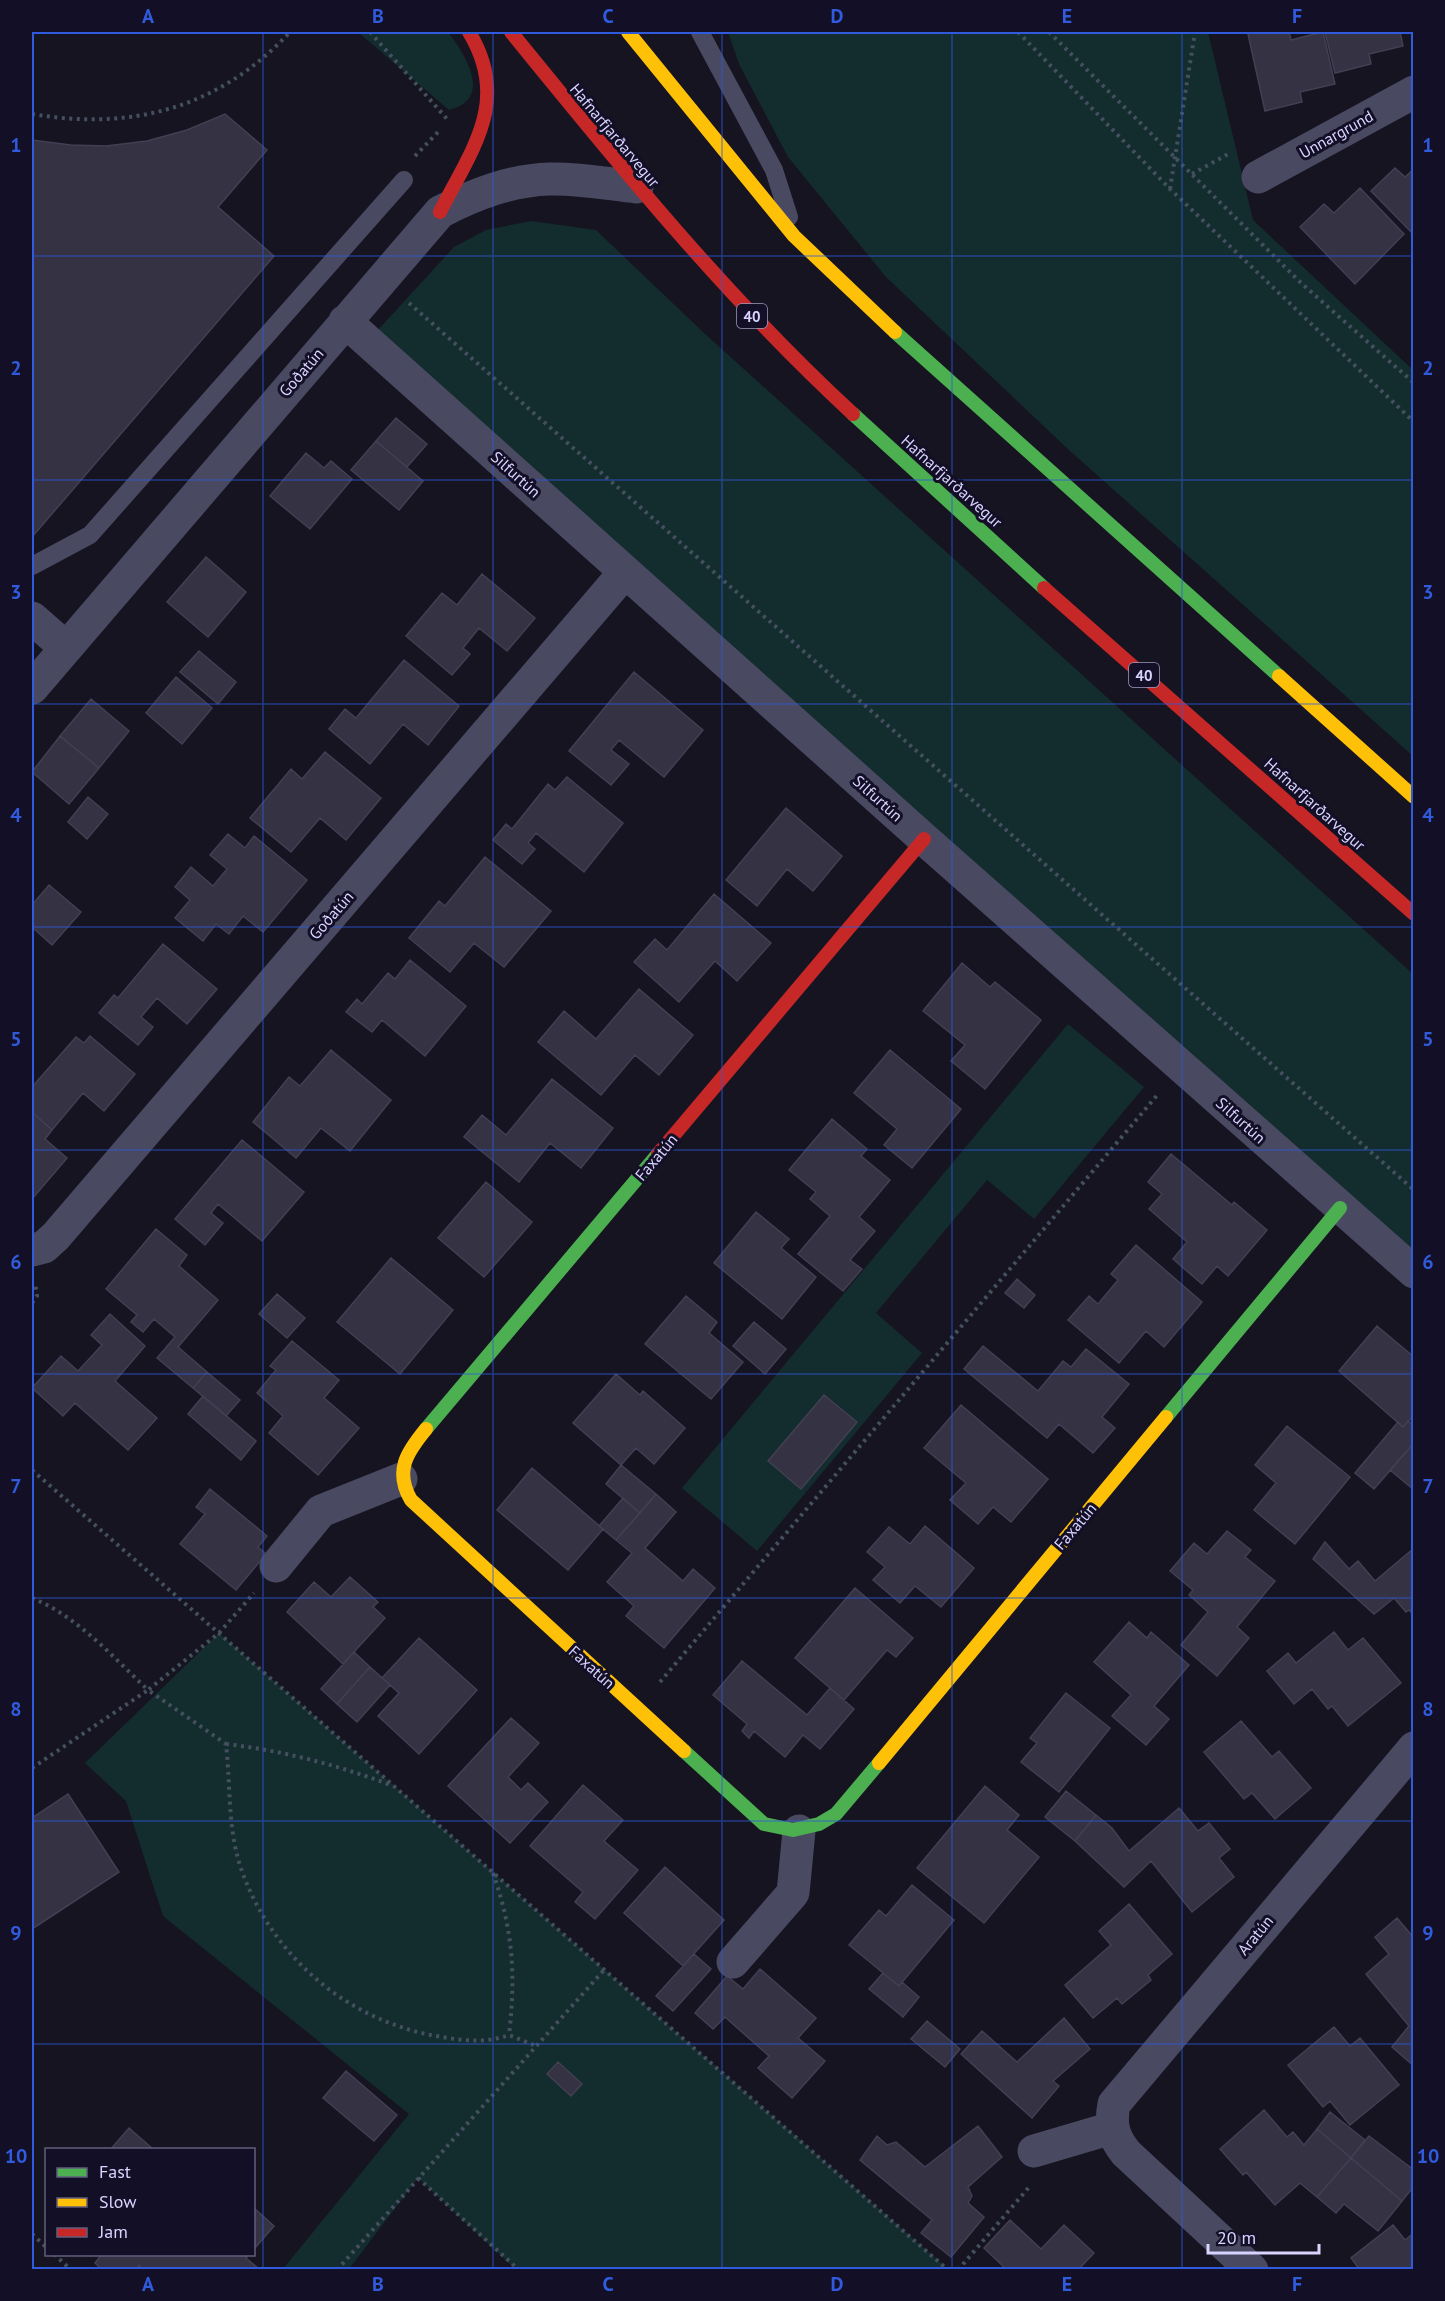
<svg xmlns="http://www.w3.org/2000/svg" width="1445" height="2301" font-family="'PT Sans',sans-serif">
	<style>
		.green { fill: #132c2d }
		.building { fill: #343243; stroke: #433f54; stroke-width: 1.5 }
		.lines { fill: none; stroke-linecap: round; stroke-linejoin: round }
		.path { stroke: #44505f; stroke-width: 4; stroke-dasharray: 3 4.5; stroke-linecap: butt }
		.lane { stroke: #4a4962; stroke-width: 18 }
		.street { stroke: #4a4962; stroke-width: 33 }
		.fast { stroke: #4caf50; stroke-width: 14 }
		.slow { stroke: #ffc107; stroke-width: 14 }
		.jam { stroke: #c62828; stroke-width: 14 }
		.grid { fill: none; stroke: #305bdc; stroke-width: 1.5; stroke-opacity: 0.55 }
		.labels { text-anchor: middle; dominant-baseline: central; stroke-width: 6; stroke-linejoin: round; paint-order: stroke }
		.shield { fill: #130f26; stroke: #9e99be; stroke-width: 1.5 }
		.shield-label { font-size: 15px; font-weight: bold; fill: #d9d4ff }
		.street-label { font-size: 16px; fill: #d9d4ff; stroke: #130f26 }
		.neatline { fill: none; stroke: #305bdc; stroke-width: 2 }
		.grid-label { font-size: 20px; text-anchor: middle; font-weight: bold; fill: #305bdc }
	</style>
	<rect width="100%" height="100%" fill="#161421"/>
	<path class="green" d="M358,32H448C465,54 494,99 449,110Z
		M728,32H1208L1253,220L1413,370V756L1070,451L886,277L788,157L739,64Z
		M531,221L596,230L703,332L1413,974V1258L377,331L454,247L486,230Z
		M1068,1024L1144,1087L1034,1219L987,1180L876,1313L922,1353L757,1551L682,1488Z
		M219,1633L948,2269H515L418,2178L349,2269H283L409,2114L163,1916L126,1801L85,1763Z"/>
	<path class="building" d="M1259,32H1289L1291,40L1323,32L1335,84L1300,92L1302,102L1265,111L1248,34Z
		M1325,32H1400L1403,46L1369,54L1371,64L1335,73Z
		M225,114L267,150L218,207L274,256L32,537V140L71,145L106,146L147,141L187,130Z
		M1395,168L1405,177L1414,169V235L1371,191Z
		M1360,188L1404,234L1355,284L1300,227L1324,204L1334,213Z
		M396,418L427,444L407,467L376,441Z
		M376,441L423,481L399,510L351,470Z
		M306,453L324,468L331,461L352,479L310,529L270,496Z
		M206,557L246,592L208,637L167,602Z
		M482,574L535,618L507,651L479,628L463,648L470,654L452,675L406,636L442,593L457,605Z
		M199,651L236,682L218,704L180,672Z
		M404,660L459,706L428,745L403,724L370,764L329,729L345,709L356,718Z
		M634,672L703,730L664,777L619,740L611,750L629,764L611,785L569,751Z
		M176,677L212,708L182,744L146,713Z
		M91,699L129,731L99,768L60,736Z
		M60,736L99,768L69,804L32,772Z
		M325,752L381,798L346,840L320,818L291,852L250,818L291,769L302,779Z
		M567,777L623,823L584,872L536,833L528,843L535,849L522,864L493,840L506,824L512,829L548,784L555,790Z
		M88,797L108,814L87,839L68,822Z
		M786,808L842,856L813,891L787,869L757,906L726,880Z
		M228,834L245,848L254,836L307,880L263,932L243,916L229,934L216,924L203,941L175,918L190,900L175,887L191,867L213,886L227,869L210,855Z
		M485,857L551,911L504,967L474,943L450,972L409,938L439,901L445,906Z
		M49,885L81,912L52,945L32,927V905Z
		M714,894L771,943L737,981L715,961L679,1002L634,962L655,939L667,950Z
		M163,944L217,989L187,1024L157,998L141,1017L153,1027L138,1045L99,1013L114,995L118,998Z
		M410,960L466,1006L425,1056L382,1020L372,1032L346,1012L357,999L362,1004L388,973L395,979Z
		M962,963L990,987L995,982L1041,1020L985,1089L951,1061L965,1045L923,1011Z
		M639,989L693,1035L659,1075L635,1055L601,1095L538,1042L564,1011L596,1039Z
		M90,1036L135,1074L104,1111L83,1093L52,1130L32,1112V1087L76,1037L84,1043Z
		M331,1050L391,1100L350,1151L321,1128L296,1158L253,1122L289,1077L300,1086Z
		M890,1050L961,1109L912,1168L884,1145L897,1129L854,1093Z
		M552,1079L613,1128L581,1168L550,1143L519,1182L464,1137L482,1115L506,1135Z
		M32,1112L52,1130L45,1139L67,1158L32,1199Z
		M832,1119L867,1149L861,1156L890,1180L859,1217L875,1231L850,1260L862,1269L843,1291L798,1254L830,1216L810,1199L816,1192L789,1170Z
		M242,1140L304,1192L262,1241L218,1204L211,1213L223,1223L205,1245L175,1219Z
		M1171,1154L1232,1205L1234,1202L1267,1230L1228,1276L1217,1266L1202,1284L1173,1259L1187,1242L1149,1209L1162,1194L1148,1182Z
		M486,1182L532,1222L484,1277L438,1238Z
		M756,1212L789,1239L781,1248L816,1277L782,1319L714,1263Z
		M156,1229L187,1255L179,1266L218,1300L178,1347L207,1372L193,1388L157,1358L175,1337L154,1319L143,1332L131,1322L137,1315L106,1289Z
		M1136,1245L1202,1302L1164,1347L1146,1331L1119,1363L1068,1320L1089,1296L1098,1304L1118,1280L1111,1274Z
		M391,1258L453,1310L400,1374L337,1322Z
		M1017,1279L1035,1295L1024,1308L1005,1293Z
		M277,1294L305,1318L287,1338L259,1314Z
		M686,1296L717,1322L709,1333L743,1362L711,1399L645,1344Z
		M110,1314L145,1346L115,1381L157,1418L128,1450L75,1403L63,1416L32,1388L61,1356L78,1371L102,1345L91,1335Z
		M754,1322L786,1349L765,1374L733,1346Z
		M1377,1326L1414,1357V1415L1403,1427L1339,1371Z
		M292,1341L339,1380L324,1398L359,1428L318,1475L269,1433L283,1416L257,1393L276,1370L270,1366Z
		M983,1346L1038,1391L1063,1361L1071,1367L1086,1349L1129,1384L1102,1417L1115,1428L1093,1453L1059,1424L1047,1438L964,1369Z
		M207,1372L240,1400L226,1416L193,1388Z
		M616,1374L640,1395L643,1391L685,1428L654,1464L636,1448L621,1465L573,1423Z
		M824,1395L857,1422L801,1489L768,1461Z
		M203,1396L256,1441L241,1460L188,1414Z
		M961,1405L1048,1479L1011,1522L993,1507L978,1524L950,1500L966,1483L924,1448Z
		M1408,1421L1414,1425V1443L1374,1489L1355,1473L1398,1422L1403,1427Z
		M1287,1426L1350,1477L1295,1544L1254,1510L1276,1483L1255,1465Z
		M1414,1443V1490L1390,1470Z
		M621,1465L656,1494L640,1513L606,1484Z
		M532,1468L603,1529L568,1570L497,1510Z
		M210,1489L267,1536L258,1547L266,1554L236,1590L180,1544L205,1514L196,1507Z
		M656,1494L676,1512L645,1548L683,1581L693,1569L715,1588L664,1648L626,1616L634,1606L607,1582L632,1553L616,1540Z
		M623,1498L640,1513L616,1540L599,1526Z
		M925,1526L974,1568L941,1607L915,1586L900,1603L873,1580L885,1567L867,1552L889,1527L910,1544Z
		M1227,1531L1251,1550L1245,1557L1275,1581L1237,1627L1249,1638L1217,1676L1181,1645L1208,1612L1189,1595L1193,1590L1170,1571L1194,1543L1207,1554Z
		M1325,1542L1349,1569L1358,1561L1375,1581L1414,1548V1615L1409,1610L1406,1612L1394,1598L1374,1614L1313,1559Z
		M350,1577L378,1602L373,1607L385,1618L343,1664L287,1612L314,1582L331,1597Z
		M855,1588L913,1638L896,1657L887,1650L844,1700L795,1658Z
		M1129,1622L1147,1638L1151,1632L1189,1665L1154,1706L1169,1719L1146,1745L1112,1716L1131,1695L1094,1662Z
		M1334,1632L1348,1650L1363,1638L1401,1683L1348,1726L1332,1706L1328,1709L1312,1689L1294,1704L1267,1671L1288,1653L1296,1663Z
		M419,1638L477,1690L419,1754L378,1716L399,1693L382,1678Z
		M354,1652L370,1667L337,1704L321,1689Z
		M742,1661L807,1715L830,1688L854,1709L820,1749L803,1735L785,1757L754,1731L749,1738L742,1731L747,1724L713,1695Z
		M370,1667L390,1685L357,1722L337,1704Z
		M1066,1693L1110,1728L1059,1792L1021,1762L1037,1743L1030,1738Z
		M511,1718L539,1743L508,1777L521,1790L528,1783L548,1802L510,1843L448,1786Z
		M1241,1721L1272,1757L1279,1751L1311,1788L1275,1819L1252,1793L1244,1799L1204,1752Z
		M583,1785L623,1820L604,1841L638,1870L595,1919L575,1902L583,1892L530,1846Z
		M985,1786L1019,1815L1007,1830L1039,1857L984,1923L917,1868Z
		M1066,1791L1096,1815L1075,1841L1045,1817Z
		M68,1794L119,1872L32,1929V1818Z
		M1179,1808L1198,1831L1209,1823L1230,1849L1219,1858L1234,1877L1192,1912L1151,1861L1124,1887L1075,1841L1096,1815L1112,1828L1129,1851Z
		M665,1867L724,1920L683,1966L624,1913Z
		M912,1885L954,1920L899,1986L849,1945L879,1910L886,1916Z
		M1129,1904L1172,1954L1148,1975L1151,1980L1122,2004L1117,1998L1093,2018L1065,1985L1111,1945L1099,1931Z
		M1397,1918L1414,1938V2066L1392,2047L1409,2026L1366,1974L1389,1954L1375,1937Z
		M694,1954L711,1969L673,2011L656,1996Z
		M760,1969L816,2018L798,2038L825,2061L792,2098L758,2068L769,2056L725,2017L713,2029L695,2013L727,1976L743,1989Z
		M883,1973L899,1986L902,1982L919,1997L903,2017L869,1989Z
		M1064,2018L1090,2049L1053,2081L1059,2086L1032,2118L961,2054L982,2031L1017,2062Z
		M927,2021L960,2049L945,2067L911,2039Z
		M1334,2027L1350,2046L1360,2038L1399,2085L1350,2125L1330,2101L1323,2107L1288,2065Z
		M558,2062L582,2084L571,2096L547,2074Z
		M346,2071L397,2115L374,2141L323,2098Z
		M1264,2110L1287,2137L1293,2132L1304,2145L1317,2129L1351,2158L1317,2197L1300,2183L1275,2205L1246,2172L1243,2175L1220,2149Z
		M1330,2112L1365,2140L1351,2158L1317,2129Z
		M978,2126L1002,2157L968,2187L972,2196L968,2203L984,2217L951,2257L921,2233L932,2220L860,2160L877,2136L887,2145L896,2142L925,2167Z
		M129,2128L154,2150H110Z
		M1369,2136L1414,2170V2186L1402,2201L1351,2158Z
		M1351,2158L1402,2201L1378,2231L1344,2204L1336,2213L1317,2197Z
		M254,2208L274,2226L254,2249Z
		M1010,2220L1041,2249L1064,2225L1094,2253L1078,2270H1007L984,2248Z
		M1393,2225L1405,2240L1414,2233V2270H1360L1351,2258Z
		M102,2254H249L246,2258L260,2270H144L139,2265L135,2270H102L95,2263Z"/>
	<g class="lines">
		<path class="path" d="M370,32L447,119
			M1018,32L1170,189L1414,422
			M1049,32L1301,283L1414,383
			M32,114C133,131 219,108 290,32
			M415,156L441,129
			M1192,174L1230,153
			M1170,189L1195,32
			M409,303L1414,1190
			M32,1303L37,1296L35,1283
			M32,1470L948,2270
			M32,1598C77,1616 113,1657 148,1690L219,1633L254,1593
			M660,1682L1159,1093
			M226,1744C284,1751 338,1765 393,1786
			M32,1768L148,1690L226,1744C231,1788 227,1832 243,1874C275,1960 351,2023 442,2037C465,2041 487,2043 509,2035L536,2046
			M493,1873C513,1930 516,1975 509,2035
			M418,2178L519,2270
			M32,2234L46,2247
			M54,2254L71,2270
			M337,2270L604,1970
			M958,2270L1030,2186"/>
		<path class="lane" d="M700,32L774,170L789,217
			M32,566L90,535L404,180"/>
		<path class="street" d="M1258,177L1414,92
			M345,321L924,839L1414,1272
			M32,618L65,647
			M32,688L440,212C475,194 511,180 550,179C578,178 609,184 637,187
			M32,1250L44,1247L56,1236L625,572
			M276,1566L321,1511L401,1479
			M733,1962L793,1893L799,1831
			M1034,2151L1112,2128
			M1252,2270L1126,2153C1113,2137 1110,2124 1114,2104L1414,1748"/>
		<path class="fast" d="M895,332L1279,676
			M853,414L1044,588
			M1166,1417L1340,1208
			M426,1429L658,1154
			M684,1751L764,1824L793,1830L819,1824L836,1814L879,1763"/>
		<path class="slow" d="M628,32L794,236L895,332
			M1279,676L1414,797
			M426,1429C407,1452 394,1471 411,1500L684,1751
			M879,1763L1166,1417"/>
		<path class="jam" d="M511,32C619,165 727,298 853,414
			M440,212C472,149 511,101 469,32
			M1044,588L1414,914
			M658,1154L924,839"/>
	</g>
	<path class="grid" d="M263,32V2270M493,32V2270M722,32V2270M952,32V2270M1182,32V2270M32,256H1414M32,480H1414M32,704H1414M32,927H1414M32,1150H1414M32,1374H1414M32,1598H1414M32,1821H1414M32,2044H1414"/>
	<g class="labels">
		<g class="shield">
			<rect x="737" y="304" width="30" height="24" rx="4.5"/>
			<rect x="1129" y="663" width="30" height="24" rx="4.5"/>
		</g>
		<g class="shield-label">
			<text x="752" y="316">40</text>
			<text x="1144" y="675">40</text>
		</g>
		<g class="street-label">
			<text transform="translate(1336 134) rotate(-29)">Unnargrund</text>
			<text transform="translate(615 135) rotate(50)">Hafnarfjarðarvegur</text>
			<text transform="translate(301 372) rotate(-49)">Goðatún</text>
			<text transform="translate(516 474) rotate(42)">Silfurtún</text>
			<text transform="translate(952 481) rotate(42)">Hafnarfjarðarvegur</text>
			<text transform="translate(878 798) rotate(42)">Silfurtún</text>
			<text transform="translate(1315 804) rotate(42)">Hafnarfjarðarvegur</text>
			<text transform="translate(331 915) rotate(-49)">Goðatún</text>
			<text transform="translate(1241 1120) rotate(42)">Silfurtún</text>
			<text transform="translate(656 1157) rotate(-50)">Faxatún</text>
			<text transform="translate(1075 1526) rotate(-50)">Faxatún</text>
			<text transform="translate(592 1667) rotate(42)">Faxatún</text>
			<text transform="translate(1255 1935) rotate(-50)">Aratún</text>
		</g>
	</g>
	<rect width="1445" height="2301" fill="none" stroke="#130f26" stroke-width="66"/>
	<rect x="45" y="2148" width="210" height="108" fill="#130f26" stroke="#625e7d" stroke-width="1.5"/>
	<rect x="57" y="2168" width="30" height="9" fill="#4caf50" stroke="#625e7d" stroke-width="1.5"/>
	<text x="99" y="2178" font-size="18" fill="#d9d4ff">Fast</text>
	<rect x="57" y="2198" width="30" height="9" fill="#ffc107" stroke="#625e7d" stroke-width="1.5"/>
	<text x="99" y="2208" font-size="18" fill="#d9d4ff">Slow</text>
	<rect x="57" y="2228" width="30" height="9" fill="#c62828" stroke="#625e7d" stroke-width="1.5"/>
	<text x="99" y="2238" font-size="18" fill="#d9d4ff">Jam</text>
	<path d="M1208 2244v9h111v-9" fill="none" stroke="#d9d4ff" stroke-width="3"/>
	<text x="1217" y="2244" font-size="18" fill="#d9d4ff" stroke="#130f26" stroke-width="4.5" paint-order="stroke">20 m</text>
	<rect x="33" y="33" width="1379" height="2235" class="neatline"/>
	<g class="grid-label">
		<text x="148" y="23">A</text>
		<text x="378" y="23">B</text>
		<text x="608" y="23">C</text>
		<text x="837" y="23">D</text>
		<text x="1067" y="23">E</text>
		<text x="1297" y="23">F</text>
		<text x="16" y="152">1</text>
		<text x="1428" y="152">1</text>
		<text x="16" y="375">2</text>
		<text x="1428" y="375">2</text>
		<text x="16" y="599">3</text>
		<text x="1428" y="599">3</text>
		<text x="16" y="822">4</text>
		<text x="1428" y="822">4</text>
		<text x="16" y="1046">5</text>
		<text x="1428" y="1046">5</text>
		<text x="16" y="1269">6</text>
		<text x="1428" y="1269">6</text>
		<text x="16" y="1493">7</text>
		<text x="1428" y="1493">7</text>
		<text x="16" y="1716">8</text>
		<text x="1428" y="1716">8</text>
		<text x="16" y="1940">9</text>
		<text x="1428" y="1940">9</text>
		<text x="16" y="2163">10</text>
		<text x="1428" y="2163">10</text>
		<text x="148" y="2291">A</text>
		<text x="378" y="2291">B</text>
		<text x="608" y="2291">C</text>
		<text x="837" y="2291">D</text>
		<text x="1067" y="2291">E</text>
		<text x="1297" y="2291">F</text>
	</g>
</svg>
